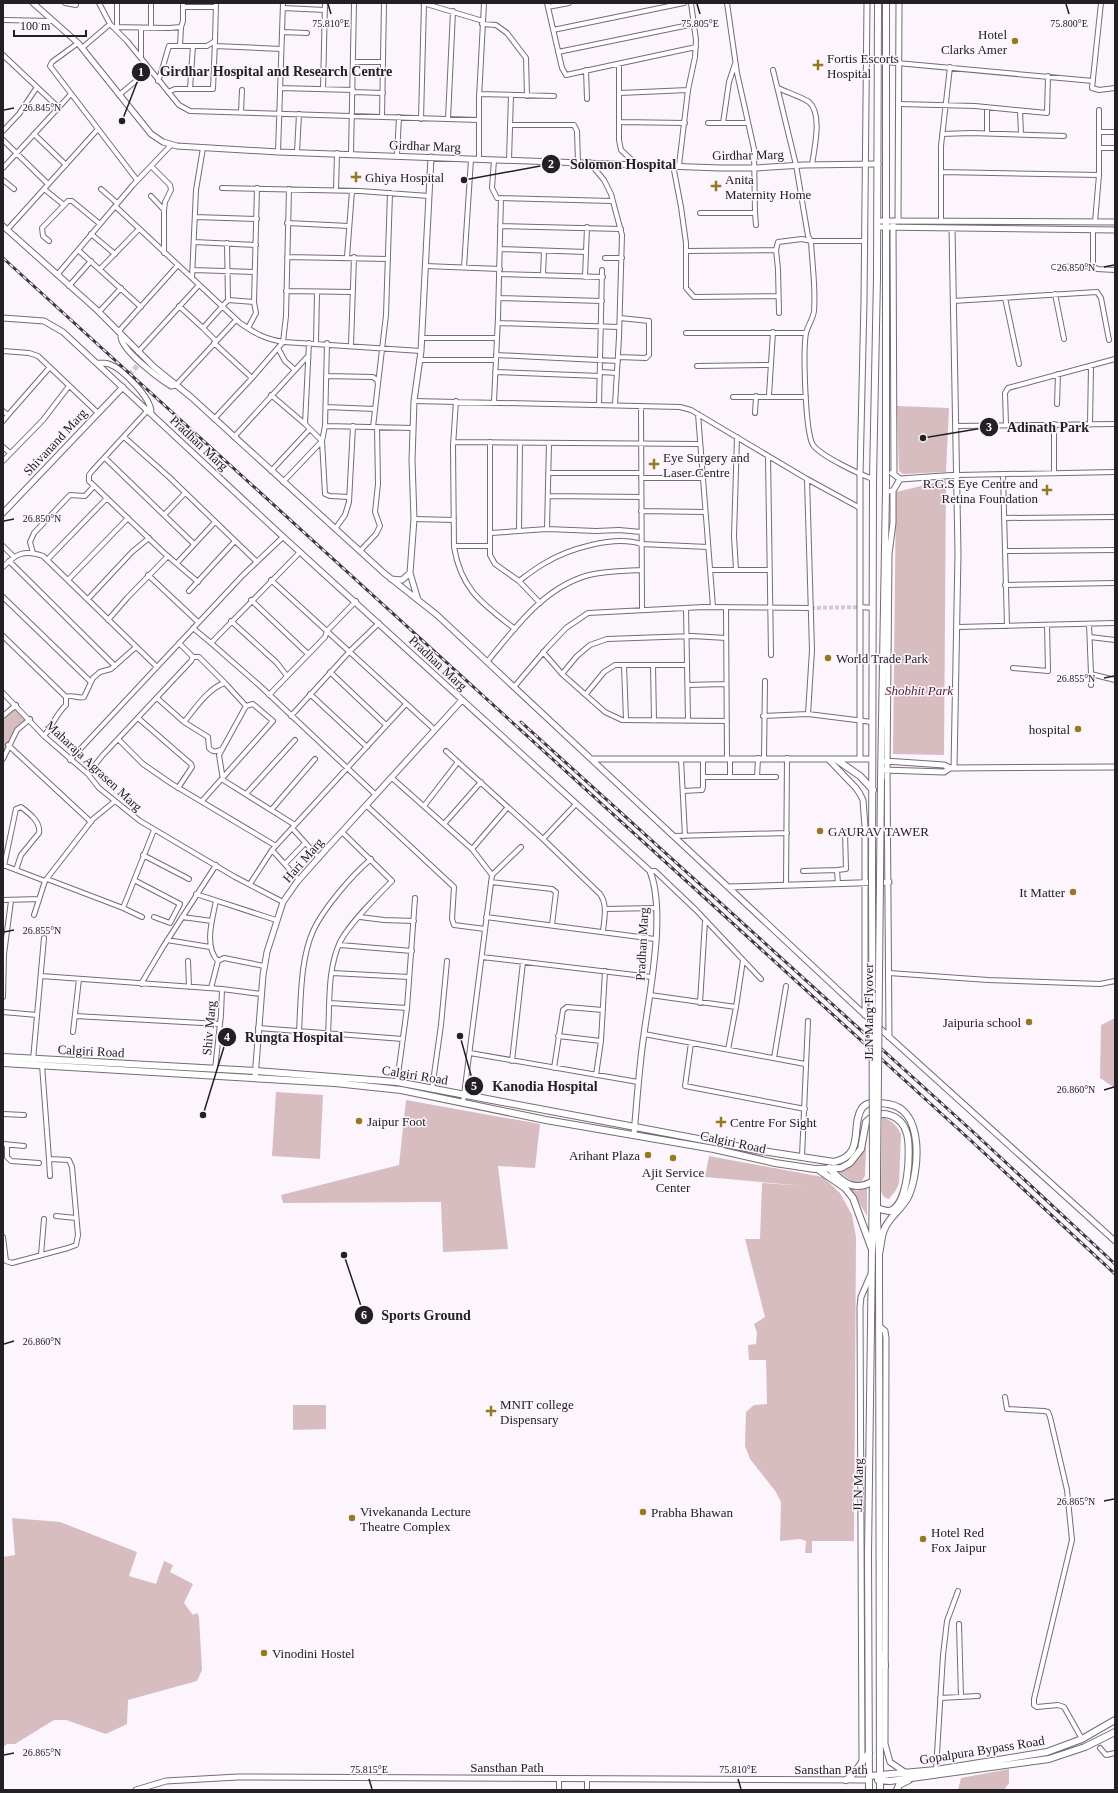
<svg xmlns="http://www.w3.org/2000/svg" width="1118" height="1793" font-family="'Times New Roman',serif">
	<style>
		.green { fill: #d7bdbf }
		.lines { fill: none; stroke-linecap: round; stroke-linejoin: round }
		.minor-tunnel { stroke: #d0cad2; stroke-width: 4; stroke-dasharray: 4 2; stroke-linecap: butt }
		.tertiary-tunnel { stroke: #d0cad2; stroke-width: 5; stroke-dasharray: 5 2.5; stroke-linecap: butt }
		.minor-casing { stroke: #736d75; stroke-width: 6 }
		.tertiary-casing { stroke: #736d75; stroke-width: 7 }
		.primary-casing { stroke: #736d75; stroke-width: 8 }
		.minor { stroke: #fff; stroke-width: 4 }
		.tertiary { stroke: #fff; stroke-width: 5 }
		.primary { stroke: #fff; stroke-width: 6 }
		.rail-casing { stroke: #3d3a3e; stroke-width: 3 }
		.rail { stroke: #fcf5fe; stroke-width: 1.5; stroke-dasharray: 4.5; stroke-linecap: butt }
		.primary-bridge-casing { stroke: #736d75; stroke-width: 8; stroke-linecap: butt }
		.primary-bridge { stroke: #fff; stroke-width: 6 }
		.ticks { fill: none; stroke: #222023; stroke-width: 1.5 }
		.poi-dot { fill: #967820; stroke: #fcf5fe; stroke-width: 1.5 }
		.labels { text-anchor: middle; dominant-baseline: central; stroke-width: 3; stroke-linejoin: round; paint-order: stroke }
		.poi-label { font-size: 13px; fill: #222023; stroke: #fcf5fe; text-anchor: start }
		.street-label { font-size: 13px; fill: #222023; stroke: #fcf5fe }
		.park-label { font-size: 13px; font-style: italic; fill: #511c27; stroke: #fcf5fe }
		.ticks-label { font-size: 10px; text-anchor: middle; fill: #222023; stroke: #fcf5fe; stroke-width: 3; stroke-linejoin: round; paint-order: stroke }
		.leader { fill: none; stroke: #222023; stroke-width: 1.5 }
		.callout-dot { fill: #222023; stroke: #fcf5fe; stroke-width: 1.5 }
		.mark-label { font-size: 12px; text-anchor: middle; font-weight: bold; fill: #fff }
		.callout-label { font-size: 14px; text-anchor: middle; font-weight: bold; fill: #222023; stroke: #fcf5fe; stroke-width: 3; stroke-linejoin: round; paint-order: stroke }
	</style>
	<rect width="100%" height="100%" fill="#fcf5fe"/>
	<path class="green" d="M897,406L949,408L946,472L903,474L899,471Z
		M946,480L944,755L893,754L896,492Z
		M12,703L28,720L7,745L3,754V713Z
		M1115,1018V1088L1100,1078L1101,1025Z
		M276,1092L323,1095L320,1159L272,1156Z
		M406,1100L540,1124L535,1168L498,1166L508,1249L443,1252L441,1202L283,1203L281,1195L399,1165Z
		M882,1117C891,1120 897,1125 901,1134L899,1183L896,1190L889,1199L884,1197L881,1191Z
		M867,1120L865,1176L861,1182L855,1183L838,1172C865,1163 862,1144 867,1120Z
		M709,1156L823,1177L840,1193L852,1215L856,1237L854,1541H812V1553H805L806,1541L800,1539L780,1541L781,1502L776,1492L750,1459L745,1446L746,1412L754,1405L767,1404L766,1360H749L748,1345L756,1344L757,1333L754,1324L765,1317L745,1239H760L762,1183L805,1186L705,1177Z
		M840,1180L856,1191L867,1187V1216L853,1193Z
		M293,1405H326V1429L293,1430Z
		M12,1518L60,1522L137,1552L129,1576L156,1584L164,1561L173,1565L170,1572L193,1584L184,1603L193,1615L197,1613L199,1617L202,1670L197,1681L128,1700L127,1724L106,1734L66,1720H54L15,1744H7L3,1747V1557L15,1555Z
		M1009,1769V1783L1004,1790H958L961,1778Z"/>
	<g class="lines">
		<path class="minor-tunnel" d="M811,608L860,607"/>
		<path class="tertiary-tunnel" d="M129,375L139,364"/>
		<defs>
			<path id="minor" d="M65,3L76,5
				M117,3V27
				M151,3V28
				M423,3L483,21
				M547,3L562,68L566,75L696,47
				M1101,3L1092,88L1099,90L1115,88
				M183,7H216
				M548,7L569,3
				M283,8L325,10
				M3,20L53,21
				M110,24L127,41L179,105L190,111L479,120
				M482,24L496,25L507,33L526,58L527,96
				M113,27L169,28L181,27L183,21V3
				M553,30L684,3
				M282,32L307,33
				M78,43L52,62L50,66L137,180
				M180,46L181,27
				M215,46L281,49
				M82,48L110,24L99,3
				M558,52L694,24
				M3,55L58,107
				M141,58V28
				M353,62H382
				M886,62L1093,81
				M619,64V140L621,150L635,163
				M735,64L729,82L723,123H748
				M586,70L587,99
				M773,70L796,165L808,236L811,241
				M158,81C163,69 165,58 169,46H207L215,41L216,3
				M280,88L353,90
				M778,88C786,92 802,97 809,102C823,114 814,149 812,165
				M190,89L193,46
				M323,89L325,3
				M168,92L175,89H213L215,41
				M353,92L383,93
				M620,93L688,90
				M479,94L554,96
				M119,95L149,70
				M899,104L975,106L1047,113L1048,76
				M987,107V133
				M1020,111L1021,134
				M241,112L242,90
				M382,117L384,3
				M421,119L424,3
				M448,119L453,11
				M620,122L685,123
				M708,123H723
				M510,125H574L577,131L578,162
				M3,131L19,114L37,87
				M1099,132H1115
				M34,134L66,165
				M942,134L971,133L1064,136
				M3,140L48,184
				M1099,148H1115
				M278,152L283,3
				M297,152L299,114
				M351,154L354,3
				M397,155L399,117
				M479,159V98L484,3
				M494,160L492,188L497,198L612,201
				M509,160L511,95
				M589,162L604,180L611,194L622,235L619,337L615,405
				M673,165L681,207L686,243V288L694,297L778,296
				M679,165L688,90L695,57L696,40L691,3
				M151,166L170,185L171,190L165,202L164,210V253
				M3,168L71,94
				M941,172L1099,175
				M3,180L14,189
				M222,188L360,191L429,196
				M44,189L64,205
				M101,189L117,203
				M336,190L337,153
				M151,196L164,210
				M115,206L240,323C256,334 265,339 284,342L421,351
				M700,213H755L754,149L737,73L727,3
				M755,213L756,225
				M195,217L257,219
				M941,221V146L950,67
				M1095,222L1099,175V110
				M287,223L349,226
				M500,226L621,229
				M7,230L98,129
				M1093,230V266L1097,269L1115,270
				M91,234L115,254
				M49,241L43,236L42,228L68,201H72L100,224
				M865,241H811C812,263 816,288 814,311C813,319 808,325 806,333C803,350 805,432 813,445C821,456 859,474 873,479
				M194,242L256,245
				M227,243L228,300
				M500,249L586,252
				M78,250L141,307
				M686,251L776,250
				M287,257L388,259
				M347,257L352,191
				M605,258H622
				M425,266L500,269
				M464,267L471,159
				M1054,267L1093,266
				M100,269L139,229
				M193,270L255,272
				M500,274L603,277
				M57,275L133,185L171,145
				M543,275L544,251
				M585,277L587,227
				M192,278L196,190L203,148
				M69,286L91,261
				M286,291L353,292
				M1055,294L1064,339
				M499,298L602,301
				M1005,298L1019,364
				M953,301L1097,292L1101,298L1109,340
				M179,306L203,328
				M99,312L121,288
				M779,313L778,269L776,250L778,242L802,239L811,241
				M498,323L619,327
				M248,328L256,313L254,302L257,188
				M118,332L178,265
				M686,333H806
				M422,338H497
				M216,341L203,328L228,300L254,302
				M214,343L252,378
				M309,343L305,424L322,441L325,494L330,496L349,497
				M316,343L317,292
				M351,345L354,257
				M278,348L285,361L295,370
				M3,351L29,353L38,356L98,413
				M138,352L199,285
				M496,355L618,361
				M618,357L646,358L649,355V321L620,318
				M420,360H496
				M697,366L771,365
				M495,372L600,376
				M600,372L617,373
				M327,376L373,377L377,380L378,384L373,427
				M378,384L386,315L390,193
				M176,385L236,320
				M271,395L305,424
				M769,395L773,332
				M733,397H806
				M414,401L680,407L691,410L807,479L860,508
				M456,401L453,446L454,547C461,590 483,604 515,629
				M494,402L498,317L501,198
				M1057,404L1058,374
				M599,405L602,270
				M641,406L642,609
				M326,407L375,409
				M148,410L93,470L89,475V481L163,552L198,582
				M3,411L8,415L3,421
				M755,413L756,396
				M698,414L713,607
				M8,415L50,367
				M214,419L252,378L283,342L286,316L289,189
				M1054,424V473
				M1090,424L1091,366
				M1006,425L1005,393L1008,388L1115,359
				M325,426L413,428
				M956,426L1115,424
				M124,437L169,477L257,562
				M234,437L307,357
				M454,442L699,444
				M490,442V555L495,564L519,581L540,603
				M3,447L10,453
				M768,456L771,655
				M105,458L194,544
				M3,461L43,420L69,386
				M271,471L309,430
				M548,473H640
				M1003,474L1007,626
				M958,475L1115,472
				M641,478H702
				M283,482L322,441L325,426L327,343
				M548,496L641,497
				M641,511L704,512
				M165,514L185,493
				M1004,518L1115,517
				M414,519L454,520
				M335,529L345,515L349,502L353,426
				M547,529L549,443
				M519,531L520,443
				M491,533L547,529L596,531L619,530L641,532
				M3,546L13,556
				M454,546H490
				M360,551L376,534L380,526L375,512L378,484L377,427
				M1005,551L1115,550
				M300,552L211,643L259,685L376,795
				M33,553L30,542L34,533L70,495L85,496L94,486
				M47,560L107,498
				M9,561L115,666
				M177,563L215,522
				M3,567C16,554 24,549 43,556L157,667
				M710,570H769
				M736,570L734,536L737,437
				M148,575L198,622
				M68,580L128,518
				M271,580L435,730
				M519,581C527,575 536,568 545,563C568,549 614,535 641,544L708,547
				M1005,585L1115,583
				M189,591L235,541
				M3,597L91,682
				M88,599L132,552L149,538
				M251,600L308,654
				M726,607L727,759
				M860,607L873,608
				M686,608L688,721
				M108,620L128,597L168,556
				M231,621L277,663L287,676
				M1089,624L1091,674L1115,680
				M958,627L1115,623
				M193,628L211,643
				M3,636L66,697
				M1090,637L1115,640
				M543,652L562,674L605,712L622,720L727,721
				M193,657H199L225,683
				M487,662C515,628 544,587 589,575C606,571 624,571 641,570
				M624,665L626,720
				M653,665L654,721
				M1013,668L1048,671L1047,625
				M330,672L386,725
				M562,674L577,656L590,645L607,639L692,636L726,638
				M1091,674V685
				M688,685L726,684
				M514,687L547,648L566,628L588,613L704,607L811,608
				M3,693L44,736L88,774L99,788L140,821L235,877L283,902
				M310,694L367,747
				M586,694L604,672L615,665H687
				M269,695L325,637L327,631L356,601
				M157,698L184,722L208,737L209,748C213,753 217,752 222,749
				M808,714L872,722
				M3,716L16,705
				M291,716L350,651L379,623
				M763,716L808,714L812,650L807,479
				M138,718L191,764L192,767L178,788
				M184,722C195,709 208,688 225,683L246,706L219,755L223,780L295,825
				M44,736C52,726 57,713 66,705V697C72,694 78,699 84,697L93,678L100,672L111,669L136,647
				M118,739L143,764L172,784L276,846
				M8,745L91,822
				M446,751L458,762
				M764,758L765,681
				M3,759L17,730L30,719
				M681,759L685,836
				M70,760L243,575L283,537
				M88,774L102,756L191,661L193,657L179,643
				M703,777H776
				M730,777V759
				M757,777L758,758
				M392,778L472,849L492,875L463,1103
				M683,791L702,790L703,787V759
				M246,794L295,740
				M202,801L273,721L253,704L246,706
				M367,806L454,887L452,919L454,925L485,929
				M424,806L458,762L543,839L600,894C608,905 604,919 603,932
				M272,809L315,759
				M444,824L481,782
				M292,828L319,858
				M674,836L787,833
				M543,839L576,804
				M472,849L508,807
				M272,850L299,880
				M143,855L189,879
				M285,864L305,843
				M3,865L45,881
				M4,866L16,809L21,807C29,813 41,822 39,833L21,855L16,870
				M650,871H655L696,910L761,979
				M803,871L837,870
				M492,875L521,847
				M47,879L123,908L142,917
				M134,880L180,904L170,923L154,917
				M491,882L552,889L556,892L552,925
				M250,884L272,850L406,704
				M838,884L837,870L846,869L845,832
				M786,885L787,758
				M196,894L276,920
				M3,900L39,899
				M216,901C212,920 204,947 218,961
				M123,908L154,830
				M605,909L656,908
				M34,915L45,881L93,819L115,801
				M182,917L212,921
				M360,917L384,920L414,921
				M486,917L655,939
				M167,940L210,947
				M340,945L412,951
				M482,957L652,977
				M188,961L189,987
				M332,973L409,977
				M889,973L988,980L1100,984L1115,981
				M41,976L222,989L261,994
				M141,984L163,947L216,865
				M211,988L218,961L224,958L264,966
				M650,995L736,1007L743,960
				M3,997L4,954L11,901
				M330,1003L407,1008
				M700,1003L705,921
				M3,1012L37,1015
				M75,1016L220,1024
				M258,1028L403,1039
				M299,1031C301,999 300,961 313,931C323,909 352,875 371,859
				M73,1032L79,979
				M328,1034C330,1004 327,970 340,942C350,923 376,897 392,881L342,832
				M644,1034L805,1064
				M558,1036L601,1041
				M691,1043L685,1086L805,1109
				M728,1050L736,1007
				M470,1053L638,1082
				M774,1058L786,986
				M33,1060L44,938
				M512,1061L523,962
				M554,1068L563,1010L567,1007L603,1010
				M215,1069L221,1015L222,989
				M596,1075L601,1041L605,971
				M397,1082L407,1008L415,898
				M432,1089L441,1025L447,961
				M3,1114L24,1115
				M3,1144L24,1146
				M7,1145V1157L11,1161L39,1163
				M802,1156L808,1021
				M49,1159L50,1176
				M56,1216L76,1218
				M3,1237L6,1261L12,1263L68,1248L76,1245L78,1235L72,1167L69,1160L49,1159L42,1065
				M41,1255L44,1219
				M1005,1397L1007,1409L1044,1411L1048,1412L1050,1417L1067,1490L1072,1540L1034,1699V1705L1037,1707L1058,1705L1064,1707L1082,1739
				M959,1624L961,1697
				M940,1698L978,1696
				M1100,1748L1106,1755L1115,1753
				M936,1770L943,1655L947,1621L958,1591
				M559,1790V1778
				M587,1790V1778"/>
			<path id="tertiary" d="M33,3L78,43L151,134L163,142L177,146L278,152L720,168H755L804,165L878,164
				M431,157L421,351L414,401L412,460L414,519L410,573L418,600L437,615L865,1015L1115,1241
				M877,221L1115,222
				M893,221L894,473
				M898,221L899,3
				M3,226L97,310L154,367L191,397L384,573L418,600
				M877,227L1115,230
				M952,228L958,553L954,768
				M3,318L44,321L63,332L279,533L650,871C666,912 650,990 644,1034C639,1067 637,1101 634,1134
				M121,335C119,349 160,379 171,386L176,385
				M97,363C101,363 106,363 109,364C123,369 151,398 151,412
				M892,473L900,479L958,475
				M891,491H893L900,479
				M3,513L123,387
				M391,579L402,580L410,573
				M592,759H872
				M860,759V475L864,301L867,3
				M829,760L856,788L860,794L863,800L865,827V1015
				M885,761L944,765L950,768L1115,767
				M884,770L944,772L950,768
				M728,887L889,882
				M889,1037L887,770L889,554L893,523V491
				M255,1078L263,975L267,952L283,902L297,882L329,846L462,700
				M879,1326L885,1331L886,1338L885,1744L890,1762L906,1773
				M862,1761L860,1307L861,1297L871,1274
				M136,1790L166,1781L238,1777L869,1780"/>
			<path id="primary" d="M837,760L860,776L873,790
				M881,779L886,490V3
				M872,879L873,479L877,277L878,3
				M3,1057L256,1071L397,1082L762,1151L834,1162C866,1155 850,1125 862,1108C868,1100 881,1103 888,1104C925,1109 919,1171 909,1195C903,1209 889,1216 884,1230C881,1237 881,1246 879,1254
				M3,1063L335,1083L401,1090L546,1120L714,1149L775,1163L815,1169L841,1168L850,1163L861,1149L866,1122C881,1107 902,1115 907,1134C911,1149 909,1207 889,1211C885,1211 880,1209 877,1208
				M829,1168C842,1182 854,1193 873,1181
				M819,1170L845,1188L853,1198L871,1247
				M877,1174V1220L879,1254L880,1790
				M883,1655L885,1666
				M869,1776L936,1770L1047,1752L1082,1739L1115,1720
				M846,1780C857,1773 860,1763 869,1753
				M878,1780L890,1781L1049,1759L1085,1747L1115,1732
				M869,1790L868,1554L873,1172
				M897,1790L899,1785L909,1780"/>
		</defs>
		<use href="#minor" class="minor-casing"/>
		<use href="#tertiary" class="tertiary-casing"/>
		<use href="#primary" class="primary-casing"/>
		<use href="#minor" class="minor"/>
		<use href="#tertiary" class="tertiary"/>
		<use href="#primary" class="primary"/>
		<defs>
			<path id="rail" d="M3,258L967,1137L1115,1274
				M521,722L971,1130L1115,1264"/>
		</defs>
		<use href="#rail" class="rail-casing"/>
		<use href="#rail" class="rail"/>
		<defs>
			<path id="primary-bridge" d="M872,879L873,1172
				M877,1174L881,779"/>
		</defs>
		<use href="#primary-bridge" class="primary-bridge-casing"/>
		<use href="#primary-bridge" class="primary-bridge"/>
	</g>
	<path class="ticks" d="M328,4L331,14M697,4L700,14M1066,4L1069,14M4,110L14,108M1104,267L1114,265M4,521L14,519M1104,678L1114,676M4,932L14,930M1104,1090L1114,1087M4,1344L14,1341M1104,1501L1114,1499M4,1755L14,1753M369,1779L372,1789M738,1779L741,1789"/>
	<g class="poi-dot">
		<circle cx="1015" cy="41" r="4"/>
		<path d="M816 59h4v4h4v4h-4v4h-4v-4h-4v-4h4z"/>
		<path d="M354 171h4v4h4v4h-4v4h-4v-4h-4v-4h4z"/>
		<path d="M714 180h4v4h4v4h-4v4h-4v-4h-4v-4h4z"/>
		<path d="M652 458h4v4h4v4h-4v4h-4v-4h-4v-4h4z"/>
		<path d="M1045 484h4v4h4v4h-4v4h-4v-4h-4v-4h4z"/>
		<circle cx="828" cy="658" r="4"/>
		<circle cx="1078" cy="729" r="4"/>
		<circle cx="820" cy="831" r="4"/>
		<circle cx="1073" cy="892" r="4"/>
		<circle cx="1029" cy="1022" r="4"/>
		<circle cx="359" cy="1121" r="4"/>
		<path d="M719 1116h4v4h4v4h-4v4h-4v-4h-4v-4h4z"/>
		<circle cx="648" cy="1155" r="4"/>
		<circle cx="673" cy="1158" r="4"/>
		<path d="M489 1405h4v4h4v4h-4v4h-4v-4h-4v-4h4z"/>
		<circle cx="643" cy="1512" r="4"/>
		<circle cx="352" cy="1518" r="4"/>
		<circle cx="923" cy="1539" r="4"/>
		<circle cx="264" cy="1653" r="4"/>
	</g>
	<g class="labels">
		<g class="poi-label">
			<text x="1007" y="34" text-anchor="end">Hotel<tspan x="1007" dy="15">Clarks Amer</tspan></text>
			<text x="827" y="58">Fortis Escorts<tspan x="827" dy="15">Hospital</tspan></text>
			<text x="365" y="177">Ghiya Hospital</text>
			<text x="725" y="179">Anita<tspan x="725" dy="15">Maternity Home</tspan></text>
			<text x="663" y="457">Eye Surgery and<tspan x="663" dy="15">Laser Centre</tspan></text>
			<text x="1038" y="483" text-anchor="end">R.G.S Eye Centre and<tspan x="1038" dy="15">Retina Foundation</tspan></text>
			<text x="836" y="658">World Trade Park</text>
			<text x="1070" y="729" text-anchor="end">hospital</text>
			<text x="828" y="831">GAURAV TAWER</text>
			<text x="1065" y="892" text-anchor="end">It Matter</text>
			<text x="1021" y="1022" text-anchor="end">Jaipuria school</text>
			<text x="367" y="1121">Jaipur Foot</text>
			<text x="730" y="1122">Centre For Sight</text>
			<text x="640" y="1155" text-anchor="end">Arihant Plaza</text>
			<text x="673" y="1172" text-anchor="middle">Ajit Service<tspan x="673" dy="15">Center</tspan></text>
			<text x="500" y="1404">MNIT college<tspan x="500" dy="15">Dispensary</tspan></text>
			<text x="360" y="1511">Vivekananda Lecture<tspan x="360" dy="15">Theatre Complex</tspan></text>
			<text x="651" y="1512">Prabha Bhawan</text>
			<text x="931" y="1532">Hotel Red<tspan x="931" dy="15">Fox Jaipur</tspan></text>
			<text x="272" y="1653">Vinodini Hostel</text>
		</g>
		<g class="street-label">
			<text transform="translate(425 146) rotate(2)">Girdhar Marg</text>
			<text transform="translate(748 155) rotate(-1)">Girdhar Marg</text>
			<text transform="translate(55 442) rotate(-47)">Shivanand Marg</text>
			<text transform="translate(199 443) rotate(43)">Pradhan Marg</text>
			<text transform="translate(438 663) rotate(43)">Pradhan Marg</text>
			<text transform="translate(94 766) rotate(43)">Maharaja Agrasen Marg</text>
			<text transform="translate(303 860) rotate(-49)">Hari Marg</text>
			<text transform="translate(642 944) rotate(-87)">Pradhan Marg</text>
			<text transform="translate(868 1012) rotate(-90)">JLN Marg Flyover</text>
			<text transform="translate(209 1028) rotate(-85)">Shiv Marg</text>
			<text transform="translate(91 1051) rotate(3)">Calgiri Road</text>
			<text transform="translate(415 1075) rotate(9)">Calgiri Road</text>
			<text transform="translate(733 1142) rotate(12)">Calgiri Road</text>
			<text transform="translate(858 1485) rotate(-89)">JLN Marg</text>
			<text transform="translate(982 1750) rotate(-9)">Gopalpura Bypass Road</text>
			<text x="507" y="1767">Sansthan Path</text>
			<text x="831" y="1769">Sansthan Path</text>
		</g>
		<g class="park-label">
			<text x="919" y="690">Shobhit Park</text>
		</g>
	</g>
	<g class="ticks-label">
		<text x="331" y="27">75.810°E</text>
		<text x="700" y="27">75.805°E</text>
		<text x="1069" y="27">75.800°E</text>
		<text x="42" y="111">26.845°N</text>
		<text x="1076" y="271">26.850°N</text>
		<text x="42" y="522">26.850°N</text>
		<text x="1076" y="682">26.855°N</text>
		<text x="42" y="934">26.855°N</text>
		<text x="1076" y="1093">26.860°N</text>
		<text x="42" y="1345">26.860°N</text>
		<text x="1076" y="1505">26.865°N</text>
		<text x="42" y="1756">26.865°N</text>
		<text x="369" y="1773">75.815°E</text>
		<text x="738" y="1773">75.810°E</text>
	</g>
	<path class="leader" d="M122 121L141 72M464 180L551 164M923 438L989 427M203 1115L227 1037M460 1036L474 1086M344 1255L364 1315"/>
	<g class="callout-dot">
		<circle cx="122" cy="121" r="4"/>
		<circle cx="464" cy="180" r="4"/>
		<circle cx="923" cy="438" r="4"/>
		<circle cx="203" cy="1115" r="4"/>
		<circle cx="460" cy="1036" r="4"/>
		<circle cx="344" cy="1255" r="4"/>
		<circle cx="141" cy="72" r="10"/>
		<circle cx="551" cy="164" r="10"/>
		<circle cx="989" cy="427" r="10"/>
		<circle cx="227" cy="1037" r="10"/>
		<circle cx="474" cy="1086" r="10"/>
		<circle cx="364" cy="1315" r="10"/>
	</g>
	<g class="mark-label">
		<text x="141" y="76">1</text>
		<text x="551" y="168">2</text>
		<text x="989" y="431">3</text>
		<text x="227" y="1041">4</text>
		<text x="474" y="1090">5</text>
		<text x="364" y="1319">6</text>
	</g>
	<g class="callout-label">
		<text x="276" y="76">Girdhar Hospital and Research Centre</text>
		<text x="623" y="169">Solomon Hospital</text>
		<text x="1048" y="432">Adinath Park</text>
		<text x="294" y="1042">Rungta Hospital</text>
		<text x="545" y="1091">Kanodia Hospital</text>
		<text x="426" y="1320">Sports Ground</text>
	</g>
	<rect width="1118" height="1793" fill="none" stroke="#222023" stroke-width="8"/>
	<path d="M14 30v6h72v-6" fill="none" stroke="#222023" stroke-width="2"/>
	<text x="20" y="30" font-size="12" fill="#222023" stroke="#fcf5fe" stroke-width="3" paint-order="stroke">100 m</text>
</svg>
